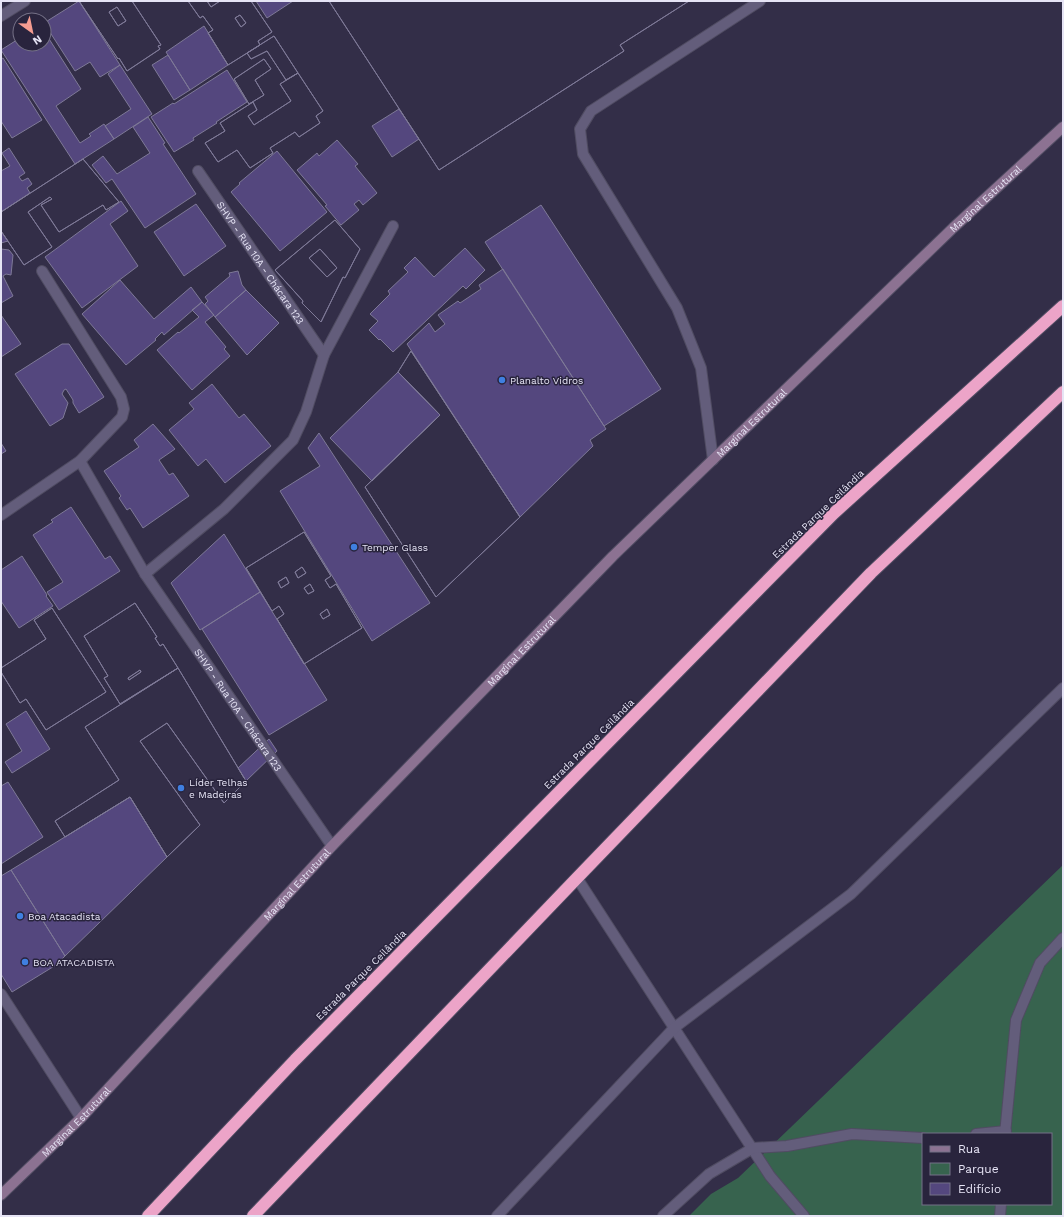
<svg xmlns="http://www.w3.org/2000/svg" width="1064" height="1217" font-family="'Work Sans',sans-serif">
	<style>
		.green { fill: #37634e; fill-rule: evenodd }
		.building { fill: #54477e; stroke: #7e7997; fill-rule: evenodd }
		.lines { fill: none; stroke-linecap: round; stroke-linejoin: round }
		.service-casing { stroke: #504c62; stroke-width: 12 }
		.minor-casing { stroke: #504c62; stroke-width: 12 }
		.secondary-casing { stroke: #504c62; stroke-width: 12 }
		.motorway-casing { stroke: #504c62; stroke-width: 14 }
		.service { stroke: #635d7b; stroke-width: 10 }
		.minor { stroke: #635d7b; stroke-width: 10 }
		.secondary { stroke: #8c7292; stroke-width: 10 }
		.motorway { stroke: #eca4c8; stroke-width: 12 }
		.shop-dot { fill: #3f7fe0; stroke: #29243d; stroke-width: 1.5 }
		.labels { text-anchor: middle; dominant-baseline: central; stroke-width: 3; stroke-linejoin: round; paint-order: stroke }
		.street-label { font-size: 10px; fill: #e6e4f5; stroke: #29243d }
		.poi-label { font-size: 10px; fill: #e6e4f5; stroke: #29243d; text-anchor: start }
	</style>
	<rect width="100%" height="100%" fill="#332e48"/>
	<path class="green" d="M1063,865V1216H689L711,1194L738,1178ZM923,1134H1051V1204H923Z"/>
	<path class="building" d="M79,1H132L161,45L158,46L160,49L127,71L119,58L118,59ZM117,7L126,21L118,26L109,12Z
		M79,1H132L161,45L158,46L160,49L127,71L119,58L118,59ZM117,7L126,21L118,26L109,12Z
		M79,1L120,65L100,77L90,62L75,71L44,23Z
		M188,1H207L211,7L220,1H251L272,32L258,41L260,45L228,65L208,33L213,30L203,16L200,18ZM240,15L246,23L241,27L235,18Z
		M188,1H207L211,7L220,1H251L272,32L258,41L260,45L228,65L208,33L213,30L203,16L200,18ZM240,15L246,23L241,27L235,18Z
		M256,1H293L267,18Z
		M329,1H689L620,45L624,51L439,170Z
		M329,1H689L620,45L624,51L439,170Z
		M204,26L228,65L190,90L166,52Z
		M44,31L81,89L56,106L80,143L91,136L89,134L104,124L114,139L75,164L1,50L20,38V44H44Z
		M274,36L298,73L286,80L267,51L251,59L247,53Z
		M274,36L298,73L286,80L267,51L251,59L247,53Z
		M168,55L190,90L174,100L152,65Z
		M3,58L42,120L12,138L1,121V59Z
		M264,59L271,69L255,80L264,95L249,104L234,79Z
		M264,59L271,69L255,80L264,95L249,104L234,79Z
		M120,65L152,114L114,139L105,126L131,109L108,74Z
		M227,70L247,102L216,122L217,123L193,138L194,140L174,152L151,117L173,103L174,104Z
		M298,73L323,111L316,116L320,123L299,137L295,132L270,148L273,153L250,168L237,150L218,162L205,143L225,131L220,123L253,102L257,110L248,116L254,125L291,101L280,84Z
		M298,73L323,111L316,116L320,123L299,137L295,132L270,148L273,153L250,168L237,150L218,162L205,143L225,131L220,123L253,102L257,110L248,116L254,125L291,101L280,84Z
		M399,109L419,139L392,157L372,126Z
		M148,117L165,143L163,144L196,194L145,228L112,179L106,183L92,165L103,156L117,174L150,153L133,127Z
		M337,140L358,164L355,166L377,193L363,205L359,200L354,204L359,210L341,225L325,206L327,205L297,170L317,153L319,156Z
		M9,148L25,173L19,177L22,181L28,178L32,184L27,188L30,193L1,212V171L10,166L2,153Z
		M277,151L327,212L280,251L231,192L240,184L239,183Z
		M83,159L119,202L106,210L103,205L59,232L41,205L52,199L50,197L28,212L52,247L24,265L1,231V212Z
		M83,159L119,202L106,210L103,205L59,232L41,205L52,199L50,197L28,212L52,247L24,265L1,231V212Z
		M121,201L128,211L110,224L138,266L82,308L45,257Z
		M196,204L226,246L184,276L154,232Z
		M541,205L661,389L604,426L485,242Z
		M335,220L360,249L345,278L343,277L321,322L302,303L303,301L275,270ZM320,249L337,268L327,277L309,258Z
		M335,220L360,249L345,278L343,277L321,322L302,303L303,301L275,270ZM320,249L337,268L327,277L309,258Z
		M1,231L8,241L1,243Z
		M465,248L485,270L466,289L463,286L393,352L380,339L379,340L369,330L378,321L370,314L390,294L388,291L408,272L404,268L415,257L434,277Z
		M1,249L9,250L13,255L11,275L6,274L3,276L13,296L1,303Z
		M503,269L606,429L590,440L593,446L520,517L407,344L429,323L435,332L445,324L438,315L458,301L460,303L481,289L479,285Z
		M238,271L242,285L246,290L215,317L205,304L208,301L205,297L230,276L229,273Z
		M120,280L154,319L191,287L202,302L164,335L162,332L155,339L156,340L126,365L82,314Z
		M246,290L279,323L247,355L215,317Z
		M202,302L214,315L205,322L226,347L224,349L230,356L192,390L157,350L178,332L179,333L199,317L192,310Z
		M1,315L21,344L1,357Z
		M62,344H69L104,397L79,413L73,403V400L66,389L64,390L62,394L68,403L63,418L50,426L15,374Z
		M411,351L520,517L436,597L365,487L440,415L398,372Z
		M411,351L520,517L436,597L365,487L440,415L398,372Z
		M398,372L440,415L372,481L330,438Z
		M212,384L239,418L244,414L271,446L225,483L206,459L198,466L169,430L194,409L189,403Z
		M153,424L175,449L159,460L169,475L173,473L189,496L143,528L130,508L127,510L119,498L121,496L104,471L139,447L134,440Z
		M319,433L430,603L372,641L280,491L320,466L308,448Z
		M1,443L6,451L1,454Z
		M71,507L105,559L110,556L120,571L59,610L47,592L63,582L33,535L53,522L51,520Z
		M304,532L331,576L325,580L330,588L336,584L362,628L304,664L277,619L284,614L279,606L272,611L246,568ZM302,567L306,573L298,578L295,572ZM286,577L289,583L281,588L278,582ZM310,584L314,591L308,594L304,588ZM327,609L330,615L323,619L320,614Z
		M304,532L331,576L325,580L330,588L336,584L362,628L304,664L277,619L284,614L279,606L272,611L246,568ZM302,567L306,573L298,578L295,572ZM286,577L289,583L281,588L278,582ZM310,584L314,591L308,594L304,588ZM327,609L330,615L323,619L320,614Z
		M224,534L260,592L200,630L171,583Z
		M22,556L47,595L46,596L53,606L19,628L1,601V570Z
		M260,592L327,700L269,735L202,629Z
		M135,603L157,637L155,638L160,646L163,644L178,668L120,704L104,678L108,676L84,636ZM140,670L141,672L129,680L128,678Z
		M135,603L157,637L155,638L160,646L163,644L178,668L120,704L104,678L108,676L84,636ZM140,670L141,672L129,680L128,678Z
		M52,608L106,692L46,730L26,699L20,703L1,672V668L46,639L34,620Z
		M52,608L106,692L46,730L26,699L20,703L1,672V668L46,639L34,620Z
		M178,668L246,781L224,803L167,723L140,741L200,825L167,857L130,797L65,837L55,821L119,780L85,727Z
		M178,668L246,781L224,803L167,723L140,741L200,825L167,857L130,797L65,837L55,821L119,780L85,727Z
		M26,711L50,749L12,773L5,762L22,751L6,724Z
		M269,739L277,751L246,781L238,768Z
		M8,782L43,837L1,864V786Z
		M130,797L167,857L65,956L11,870Z
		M11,870L65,956L56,965L12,992L1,974V876Z"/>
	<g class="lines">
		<defs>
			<path id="service" d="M713,460L701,368L677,308L583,154L580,129L591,111L760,1"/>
			<g id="minor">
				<path d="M1,16L25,1"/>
				<path id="s1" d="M198,171L324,355"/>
				<path id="s2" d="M80,461L145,574L332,846"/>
				<path d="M1,515L80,461L122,417L124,409L121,397L42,271"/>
				<path d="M145,574L224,509L293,440L306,412L324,355L393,226"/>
				<path d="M577,878L770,1176L804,1216"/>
				<path d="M1,994L81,1118"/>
				<path d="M976,1134L1006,1131"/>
				<path d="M1005,1134L1016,1020L1040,963L1063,938"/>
				<path d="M497,1216L674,1028L851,894L1063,688"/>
				<path d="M663,1216L709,1174L753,1148L787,1146L852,1134L923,1138"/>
				<path d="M1000,1216L1001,1204"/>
			</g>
			<g id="secondary">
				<path id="s3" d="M1,1195L81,1118L332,846L613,556L953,228L1063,127"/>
			</g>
			<path id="motorway" d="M148,1216L295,1060L833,514L1063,306
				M253,1216L577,878L871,573L1063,392"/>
		</defs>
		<use href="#service" class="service-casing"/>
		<use href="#minor" class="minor-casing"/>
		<use href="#secondary" class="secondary-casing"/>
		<use href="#motorway" class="motorway-casing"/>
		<use href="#service" class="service"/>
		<use href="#minor" class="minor"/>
		<use href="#secondary" class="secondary"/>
		<use href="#motorway" class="motorway"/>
	</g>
	<g class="shop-dot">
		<circle cx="502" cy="380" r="4"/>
		<circle cx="354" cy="547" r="4"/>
		<circle cx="181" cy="788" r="4"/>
		<circle cx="20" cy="916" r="4"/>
		<circle cx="25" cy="962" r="4"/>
	</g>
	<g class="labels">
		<g class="street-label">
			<text stroke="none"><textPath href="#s3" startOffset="1401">Marginal Estrutural</textPath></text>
			<text stroke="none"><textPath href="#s1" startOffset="111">SHVP - Rua 10A - Chácara 123</textPath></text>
			<text stroke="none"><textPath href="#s3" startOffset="1077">Marginal Estrutural</textPath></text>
			<text transform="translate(818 514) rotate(-44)">Estrada Parque Ceilândia</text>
			<text stroke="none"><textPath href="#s3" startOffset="753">Marginal Estrutural</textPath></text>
			<text stroke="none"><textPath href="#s2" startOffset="295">SHVP - Rua 10A - Chácara 123</textPath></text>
			<text transform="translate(589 744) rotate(-45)">Estrada Parque Ceilândia</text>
			<text stroke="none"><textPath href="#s3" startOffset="429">Marginal Estrutural</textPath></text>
			<text transform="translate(361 975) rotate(-45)">Estrada Parque Ceilândia</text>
			<text stroke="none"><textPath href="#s3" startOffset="105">Marginal Estrutural</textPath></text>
		</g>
		<g class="poi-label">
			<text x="510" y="380">Planalto Vidros</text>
			<text x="362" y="547">Temper Glass</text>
			<text x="189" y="782">Líder Telhas<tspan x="189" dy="12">e Madeiras</tspan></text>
			<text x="28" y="916">Boa Atacadista</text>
			<text x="33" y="962">BOA ATACADISTA</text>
		</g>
	</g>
	<rect width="1064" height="1217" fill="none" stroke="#e6e4f5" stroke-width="4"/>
	<rect x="922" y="1133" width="130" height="72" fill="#29243d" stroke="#757187"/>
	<rect x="930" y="1146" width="20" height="6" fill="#8c7292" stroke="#757187"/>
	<text x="958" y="1153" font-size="12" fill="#e6e4f5">Rua</text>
	<rect x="930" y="1163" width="20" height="12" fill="#37634e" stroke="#757187"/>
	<text x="958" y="1173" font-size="12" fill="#e6e4f5">Parque</text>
	<rect x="930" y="1183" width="20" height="12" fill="#54477e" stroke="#757187"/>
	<text x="958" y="1193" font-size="12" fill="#e6e4f5">Edifício</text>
	<g transform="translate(32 32) rotate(147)"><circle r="19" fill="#29243d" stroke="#757187"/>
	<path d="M0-3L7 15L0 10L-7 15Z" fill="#f59c91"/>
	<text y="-6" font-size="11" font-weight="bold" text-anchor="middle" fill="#e6e4f5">N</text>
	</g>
</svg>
